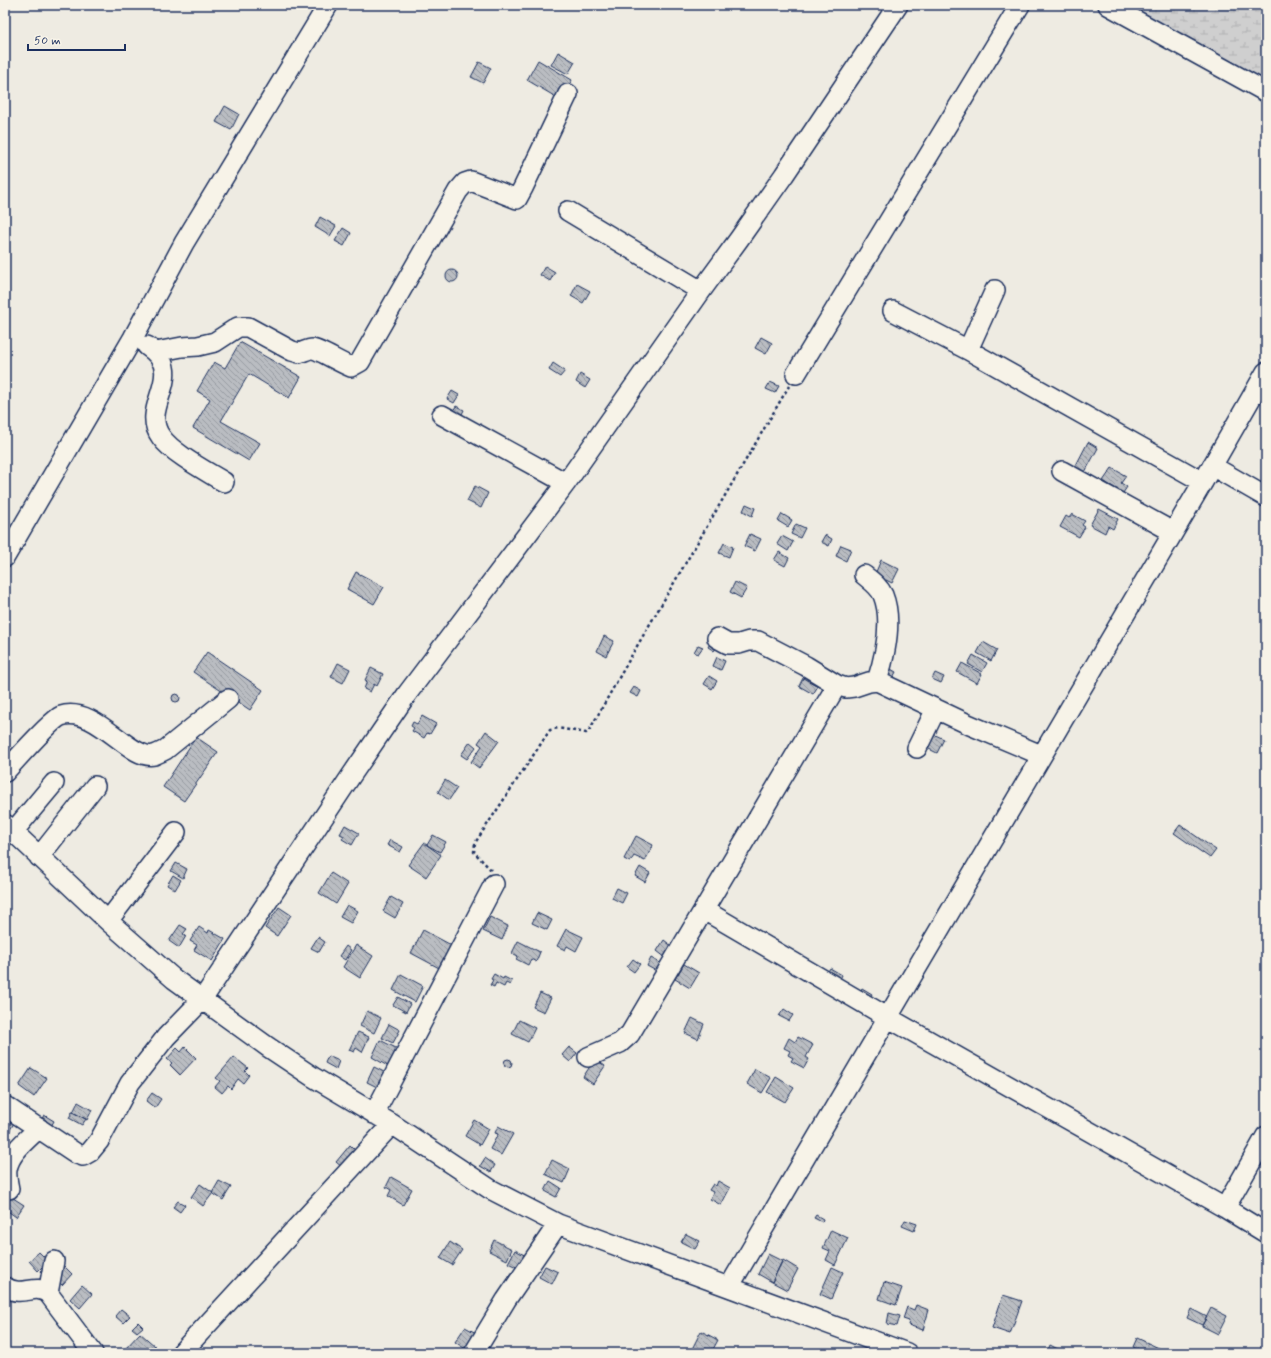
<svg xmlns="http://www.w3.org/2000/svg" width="1271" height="1358" font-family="Mynerve,sans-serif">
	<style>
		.wetland { fill: url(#wetland-marsh); stroke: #757f96 }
		.building { fill: url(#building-back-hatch); stroke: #1b2f5e }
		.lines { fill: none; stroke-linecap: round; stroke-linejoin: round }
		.minor-casing { stroke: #1b2f5e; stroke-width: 22 }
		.path { stroke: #1b2f5e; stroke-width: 2.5; stroke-dasharray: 3 3; stroke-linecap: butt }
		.minor { stroke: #f7f3e8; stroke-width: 19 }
	</style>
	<defs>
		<pattern id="wetland-marsh" width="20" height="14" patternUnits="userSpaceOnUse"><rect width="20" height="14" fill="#cfcfcf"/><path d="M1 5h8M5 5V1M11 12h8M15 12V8" fill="none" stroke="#b1b2b4"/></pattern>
		<pattern id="building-back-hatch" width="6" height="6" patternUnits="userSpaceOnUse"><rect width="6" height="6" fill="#babdc2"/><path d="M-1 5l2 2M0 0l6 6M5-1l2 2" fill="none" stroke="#969aa1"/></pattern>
	</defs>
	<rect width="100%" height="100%" fill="#eeebe2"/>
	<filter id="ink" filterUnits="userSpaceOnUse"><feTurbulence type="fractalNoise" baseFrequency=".025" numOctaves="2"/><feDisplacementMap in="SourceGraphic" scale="8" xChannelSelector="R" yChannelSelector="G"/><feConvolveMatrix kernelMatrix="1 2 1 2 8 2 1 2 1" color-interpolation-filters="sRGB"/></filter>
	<g filter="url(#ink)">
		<path class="wetland" d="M1118,5H1266V90Z"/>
		<path class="building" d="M558,52L575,62L568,74L551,65Z
			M538,60L572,80L561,100L527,80Z
			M479,62L491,68L483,83L471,77Z
			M225,106L239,114L231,130L216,122Z
			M320,217L336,226L330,236L315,227Z
			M343,228L351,233L344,246L335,241Z
			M545,266L555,272L550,281L540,275Z
			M446 276a6 6 0 1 1 12 0a6 6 0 1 1-12 0Z
			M577,284L590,291L583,303L571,296Z
			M761,337L772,343L766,354L755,348Z
			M240,342L301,377L289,398L249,374L221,421L260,443L249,461L193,428L210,399L197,391L214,362L225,368Z
			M553,363L565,371L560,377L549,370Z
			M580,374L590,380L585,388L576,382Z
			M770,382L779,386L775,393L766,389Z
			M452,391L459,395L454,403L447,399Z
			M456,406L464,410L459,420L450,416Z
			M1088,442L1098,448L1084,474L1074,469Z
			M1112,468L1126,476L1121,483L1127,487L1123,493L1103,481Z
			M475,486L488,493L481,508L467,501Z
			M746,504L755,508L752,516L743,511Z
			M1099,509L1118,519L1113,529L1108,526L1105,533L1090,525Z
			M782,514L792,520L788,527L778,521Z
			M1072,514L1085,521L1082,525L1085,527L1079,537L1060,527L1066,516L1069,518Z
			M796,524L805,528L800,538L791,534Z
			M750,534L761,539L755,551L744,546Z
			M825,535L832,539L829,546L821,542Z
			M782,536L793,542L788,551L777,544Z
			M724,543L733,547L729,557L719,553Z
			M841,545L851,549L846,561L836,556Z
			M779,552L789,558L785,566L774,560Z
			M881,560L899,569L892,583L886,580L884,584L873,579Z
			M356,572L384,587L374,604L347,589Z
			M735,582L747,588L741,598L730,592Z
			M604,636L614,641L606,656L597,651Z
			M712,640L719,644L714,651L708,647Z
			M983,642L997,650L991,661L977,653Z
			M698,645L703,647L698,654L694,652Z
			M207,652L263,690L250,710L193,672Z
			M973,655L987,663L982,672L968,664Z
			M717,657L725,661L721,670L713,666Z
			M338,663L350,669L343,683L331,677Z
			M962,663L982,674L977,683L957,672Z
			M371,668L383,674L377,686L374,684L370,692L364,689L367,681L365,680Z
			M889,668L896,672L890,683L883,679Z
			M935,673L944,677L941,683L932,679Z
			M709,676L717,681L712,689L704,684Z
			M803,678L818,686L813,694L799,686Z
			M634,687L641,691L638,697L630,693Z
			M172 698a4 4 0 1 1 8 0a4 4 0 1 1-8 0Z
			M422,716L436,724L430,734L427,733L424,738L412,731L414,728L411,726L413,722L417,724Z
			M486,731L499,741L479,768L471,762L482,746L478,743Z
			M931,733L944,739L937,753L925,747Z
			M196,737L218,752L184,801L163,787Z
			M470,742L476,747L467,759L461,755Z
			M445,780L457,788L449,800L438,792Z
			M345,825L359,833L352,845L342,839L344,836L340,834Z
			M1180,825L1216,850L1210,858L1174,833Z
			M433,835L446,842L440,852L427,845Z
			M636,836L653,845L645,861L634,856L630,862L624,859Z
			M390,840L403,847L400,852L387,845Z
			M424,843L441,855L426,877L408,865Z
			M176,863L187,869L183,878L171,871Z
			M640,867L650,873L645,882L635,876Z
			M331,873L348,884L336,904L319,893Z
			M173,875L181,880L175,890L167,885Z
			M617,888L627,893L622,903L612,898Z
			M391,897L403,904L395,918L383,911Z
			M347,905L358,911L351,923L340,917Z
			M279,907L291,915L277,936L265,928Z
			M537,913L552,920L547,930L532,923Z
			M490,917L508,926L502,940L483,931Z
			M180,925L187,929L183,934L186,936L179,948L169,941Z
			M199,927L208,933L209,930L225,939L212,961L194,950L197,945L190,941Z
			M566,929L583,937L576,951L567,946L565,950L557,946Z
			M423,930L453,946L441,969L411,953Z
			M318,937L325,942L319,952L311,948Z
			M664,940L673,947L666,958L657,951Z
			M518,941L540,952L536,962L531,959L528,965L516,959L518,956L512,953Z
			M356,945L373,956L360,978L343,967Z
			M346,946L351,950L345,960L339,956Z
			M651,958L662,964L658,972L647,966Z
			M633,959L640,964L634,972L627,967Z
			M684,964L699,973L690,988L675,979Z
			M830,968L842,975L837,985L824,978Z
			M401,974L423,986L415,1002L393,990Z
			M494,974L503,979L504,977L512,981L510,985L506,983L504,987L496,983L494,987L490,985L493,980L491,979Z
			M862,988L872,994L866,1005L856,999Z
			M540,993L551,998L544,1012L533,1007Z
			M398,997L410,1004L406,1012L393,1005Z
			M784,1009L793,1015L789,1021L779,1016Z
			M367,1011L381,1018L374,1033L360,1026Z
			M692,1018L704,1024L698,1039L685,1033Z
			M519,1020L535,1028L528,1042L512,1034Z
			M389,1024L400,1030L393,1043L382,1038Z
			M358,1032L369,1037L362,1052L356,1048L354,1052L349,1050Z
			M798,1037L813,1045L806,1057L809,1059L804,1068L791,1061L793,1058L788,1055L790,1051L784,1048L789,1038L795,1042Z
			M380,1040L400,1050L391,1068L372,1057Z
			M185,1047L196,1058L180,1075L170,1065L172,1063L167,1059L177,1048L181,1052Z
			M569,1047L577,1053L570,1062L562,1055Z
			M328,1056L339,1061L336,1069L325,1063Z
			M234,1057L248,1068L245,1071L249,1075L243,1083L238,1079L231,1089L228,1086L222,1093L215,1087L220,1081L216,1078Z
			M595,1059L605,1066L593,1084L583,1077Z
			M504 1063a4 4 0 1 1 8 0a4 4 0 1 1-8 0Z
			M374,1067L386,1073L379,1088L367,1082Z
			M31,1068L47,1078L34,1097L19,1086Z
			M755,1069L771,1078L762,1093L747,1084Z
			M776,1077L794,1088L785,1102L767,1092Z
			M152,1093L161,1099L155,1108L146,1101Z
			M78,1102L92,1110L87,1120L73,1112Z
			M72,1112L86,1119L82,1125L69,1118Z
			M44,1115L54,1121L49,1130L39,1124Z
			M5,1117L14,1123L7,1135L5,1134Z
			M474,1120L489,1129L480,1145L465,1136Z
			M498,1126L513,1134L501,1155L490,1149L498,1134L495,1133Z
			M350,1145L357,1152L343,1168L336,1162Z
			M485,1158L495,1165L491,1172L480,1166Z
			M552,1160L570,1169L564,1183L545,1174Z
			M391,1177L412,1189L403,1205L388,1196L391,1190L386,1187Z
			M219,1181L231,1187L223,1200L212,1193Z
			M550,1181L561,1188L556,1197L545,1191Z
			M718,1181L730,1188L721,1205L710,1199L713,1192L709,1190L713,1184L716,1186Z
			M200,1184L213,1193L203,1206L191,1197Z
			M10,1196L24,1205L16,1217L5,1209V1204Z
			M178,1201L185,1205L180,1212L173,1207Z
			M816,1215L823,1219L822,1222L814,1218Z
			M905,1220L917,1224L914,1231L902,1226Z
			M831,1230L848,1238L835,1265L826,1260L830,1251L823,1248Z
			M686,1234L700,1241L695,1249L681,1242Z
			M494,1240L512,1249L507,1260L489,1251Z
			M450,1242L462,1250L452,1265L440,1258Z
			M515,1250L532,1259L525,1271L508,1263Z
			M39,1252L48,1261L38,1271L29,1261Z
			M768,1254L782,1261L772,1282L758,1274Z
			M783,1260L798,1269L787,1290L772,1282Z
			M64,1266L72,1274L62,1285L53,1277Z
			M545,1266L558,1272L552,1284L539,1277Z
			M832,1267L843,1272L831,1299L820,1294Z
			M884,1282L902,1288L896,1305L879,1299Z
			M82,1285L92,1294L80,1308L70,1299Z
			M1003,1295L1022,1301L1010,1334L992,1328Z
			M916,1305L929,1310L923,1330L908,1325L909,1321L903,1319L907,1307L914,1310Z
			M1211,1308L1227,1316L1218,1334L1202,1326Z
			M121,1309L130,1316L123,1323L115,1316Z
			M1191,1309L1207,1317L1202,1325L1187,1318Z
			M889,1313L900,1316L897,1326L887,1324Z
			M138,1322L143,1327L137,1332L132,1328Z
			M465,1327L478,1334L467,1350L455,1342Z
			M701,1331L718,1340L711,1353H700L692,1349Z
			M140,1333L155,1346L148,1353H129L125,1349Z
			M1137,1338L1161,1349L1160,1353H1146L1133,1347Z
			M1050,1345L1062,1351L1061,1353H1053L1048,1350Z"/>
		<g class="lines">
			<defs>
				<path id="minor" d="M1108,5L1266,92
					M568,211L701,291
					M893,311L968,350L1203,482
					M147,346C190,374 138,406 161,437C172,453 206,471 224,482
					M968,350L995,290
					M156,352L182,347L198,346L215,342L238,327H248L292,351L299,353C303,352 308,349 312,349C318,349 342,364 351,367L360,362L458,191L465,183L471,181L517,199L523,188L568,94
					M796,374L1020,5
					M442,415L566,483
					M1212,466L1266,497
					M1062,471L1173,532
					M5,557L133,338L184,243L328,5
					M864,575C871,581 879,586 883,595C893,620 885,656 877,681
					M717,638L728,644H739L749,641H758L806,666L837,685L846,688L854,687L869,682L877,681L970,725L1041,755
					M917,748L936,709
					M5,772C15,761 51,720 61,716C96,705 130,761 154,755C157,754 161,752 165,750L228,699
					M5,824L108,921L174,979L268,1047L313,1077L392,1124L490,1189L558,1224L907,1353
					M13,832L54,783
					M39,857L95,786
					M704,910L887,1017L1225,1208L1266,1233
					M108,921L176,832
					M588,1057L620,1043L630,1034L837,685
					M5,1106L77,1154L83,1156L90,1152L99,1141L130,1083L166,1037L202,1000L351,776L407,694L566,483L701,291L739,239L784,175L898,5
					M374,1114L494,884
					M9,1189C8,1183 6,1177 7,1170C9,1153 28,1139 39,1128
					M1225,1208L1266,1136
					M5,1287C23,1298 34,1283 48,1293L93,1353
					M729,1287L1203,482L1266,372
					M48,1293L54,1261
					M181,1353L392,1124
					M474,1353L506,1300L558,1224"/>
			</defs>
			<use href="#minor" class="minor-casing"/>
			<path class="path" d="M491,870L474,852L475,843L550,730L558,728L586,733L590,729L633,653L789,386"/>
			<use href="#minor" class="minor"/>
		</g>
	</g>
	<rect width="1271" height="1358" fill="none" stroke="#f7f3e8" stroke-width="20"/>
	<rect x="10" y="10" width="1251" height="1338" fill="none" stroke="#1b2f5e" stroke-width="1.5" filter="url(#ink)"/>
	<path d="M28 44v6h97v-6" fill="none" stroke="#1b2f5e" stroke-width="2"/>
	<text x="34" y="44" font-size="12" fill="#1b2f5e" stroke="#f7f3e8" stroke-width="3" paint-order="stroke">50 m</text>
</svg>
